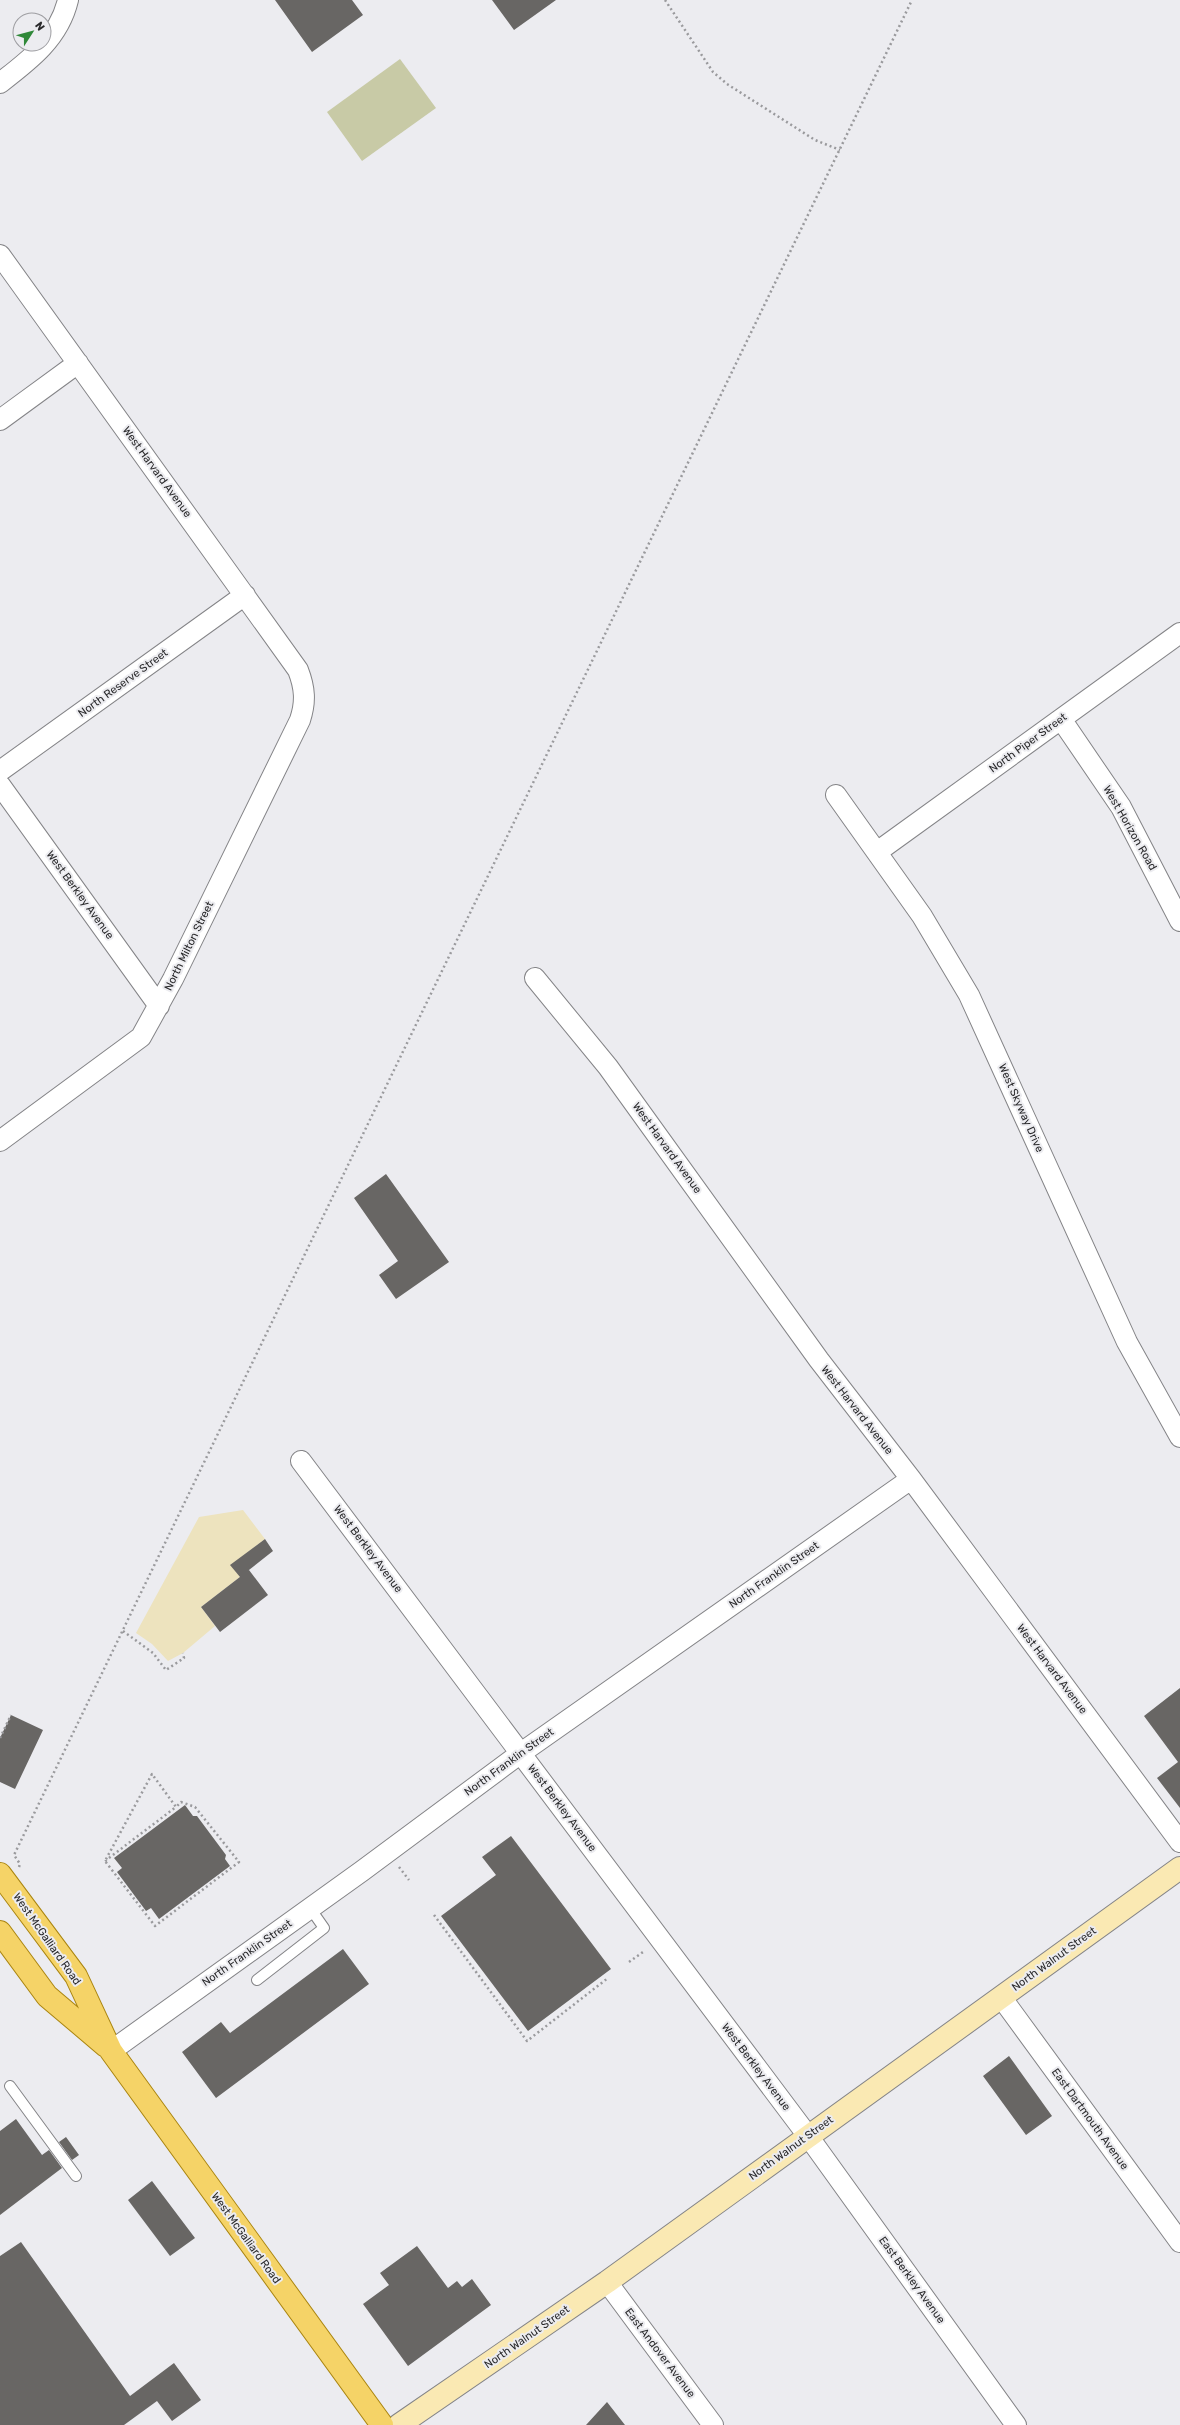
<svg xmlns="http://www.w3.org/2000/svg" width="1180" height="2425" font-family="Rubik,sans-serif">
	<style>
		.green { fill: #c8caa6 }
		.sand { fill: #ede3be }
		.building { fill: #686664 }
		.lines { fill: none; stroke-linecap: round; stroke-linejoin: round }
		.service-casing { stroke: #848487; stroke-width: 12 }
		.minor-casing { stroke: #848487; stroke-width: 22 }
		.secondary-casing { stroke: #848487; stroke-width: 24 }
		.primary-casing { stroke: #aa8510; stroke-width: 24 }
		.path { stroke: #9a9a9d; stroke-width: 2.5; stroke-dasharray: 2 3; stroke-linecap: butt }
		.service { stroke: #fff; stroke-width: 10 }
		.minor { stroke: #fff; stroke-width: 20 }
		.secondary { stroke: #fae9b3; stroke-width: 22 }
		.primary { stroke: #f5d367; stroke-width: 22 }
		.labels { text-anchor: middle; dominant-baseline: central; stroke-width: 4; stroke-linejoin: round; paint-order: stroke }
		.street-label { font-size: 11px; fill: #2a2a2c; stroke: #ececf0 }
	</style>
	<rect width="100%" height="100%" fill="#ececf0"/>
	<path class="green" d="M400,59L436,108L362,161L327,112Z"/>
	<path class="sand" d="M243,1510L265,1539L231,1565L240,1577L201,1607L215,1626L183,1653L168,1661L152,1644L136,1633L199,1517Z"/>
	<path class="building" d="M275,0H352L363,15L312,52Z
		M492,0H556L514,30Z
		M386,1174L449,1262L396,1299L379,1275L398,1261L354,1198Z
		M265,1539L273,1551L240,1577L230,1565Z
		M249,1570L268,1595L220,1632L201,1607Z
		M1180,1688V1808L1157,1778L1178,1762L1144,1716Z
		M11,1715L43,1730L15,1789L0,1782V1738Z
		M185,1805L193,1816H197L226,1855L225,1859L230,1866L159,1919L151,1908L146,1911L117,1872L122,1868L114,1858Z
		M511,1836L611,1969L528,2031L441,1916L496,1875L482,1857Z
		M343,1949L369,1984L216,2098L182,2052L221,2022L230,2033Z
		M1009,2056L1052,2116L1026,2135L983,2076Z
		M16,2119L42,2155L49,2150L62,2168L0,2215V2131Z
		M66,2137L79,2155L72,2160L59,2142Z
		M152,2181L195,2238L170,2256L128,2200Z
		M21,2242L130,2396L174,2363L201,2400L172,2421L157,2401L124,2425H0V2256Z
		M417,2246L448,2288L457,2281L462,2287L472,2279L491,2305L408,2366L363,2304L389,2285L380,2273Z
		M607,2402L625,2425H586Z"/>
	<g class="lines">
		<defs>
			<path id="service" d="M257,1980L324,1928L310,1908
				M10,2086L76,2176"/>
			<path id="minor" d="M0,83C30,60 59,38 68,0
				M0,255L298,670C305,688 306,702 300,720L173,979L141,1037L0,1141
				M0,420L78,363
				M1061,719L1121,807L1180,921
				M0,771L245,595
				M0,785L159,1006
				M836,795L922,916L969,995L1127,1342L1180,1437
				M877,852L1180,633
				M535,978L608,1067L819,1360L911,1479L1180,1842
				M301,1461L808,2136L1016,2425
				M1001,1997L1180,2242
				M111,2051L362,1871L521,1753L911,1479
				M607,2282L713,2425"/>
			<path id="secondary" d="M399,2425L607,2282L1180,1868"/>
			<path id="primary" d="M0,1874L76,1976L111,2051L382,2425
				M0,1932L47,1996L106,2046"/>
		</defs>
		<use href="#service" class="service-casing"/>
		<use href="#minor" class="minor-casing"/>
		<use href="#secondary" class="secondary-casing"/>
		<use href="#primary" class="primary-casing"/>
		<path class="path" d="M665,0L713,72L727,84L815,140L840,150
			M123,1631L153,1653L166,1670L184,1658L183,1653
			M0,1738L11,1715
			M105,1861L176,1807L152,1774L105,1861L155,1926L239,1862L195,1807L181,1802L176,1807
			M19,1867L20,1864L14,1855L912,0
			M399,1867L409,1880
			M434,1915L527,2041L608,1978
			M629,1962L643,1952"/>
		<use href="#service" class="service"/>
		<use href="#minor" class="minor"/>
		<use href="#secondary" class="secondary"/>
		<use href="#primary" class="primary"/>
	</g>
	<g class="labels">
		<g class="street-label">
			<text transform="translate(157 472) rotate(54)">West Harvard Avenue</text>
			<text transform="translate(123 683) rotate(-36)">North Reserve Street</text>
			<text transform="translate(1028 743) rotate(-36)">North Piper Street</text>
			<text transform="translate(1130 828) rotate(60)">West Horizon Road</text>
			<text transform="translate(80 895) rotate(54)">West Berkley Avenue</text>
			<text transform="translate(189 946) rotate(-64)">North Milton Street</text>
			<text transform="translate(1021 1108) rotate(66)">West Skyway Drive</text>
			<text transform="translate(667 1148) rotate(54)">West Harvard Avenue</text>
			<text transform="translate(857 1410) rotate(52)">West Harvard Avenue</text>
			<text transform="translate(368 1549) rotate(53)">West Berkley Avenue</text>
			<text transform="translate(774 1575) rotate(-35)">North Franklin Street</text>
			<text transform="translate(1052 1669) rotate(53)">West Harvard Avenue</text>
			<text transform="translate(509 1762) rotate(-36)">North Franklin Street</text>
			<text transform="translate(562 1808) rotate(53)">West Berkley Avenue</text>
			<text transform="translate(47 1939) rotate(55)">West McGalliard Road</text>
			<text transform="translate(247 1953) rotate(-35)">North Franklin Street</text>
			<text transform="translate(1054 1959) rotate(-36)">North Walnut Street</text>
			<text transform="translate(756 2067) rotate(53)">West Berkley Avenue</text>
			<text transform="translate(1090 2119) rotate(54)">East Dartmouth Avenue</text>
			<text transform="translate(791 2148) rotate(-36)">North Walnut Street</text>
			<text transform="translate(246 2238) rotate(54)">West McGalliard Road</text>
			<text transform="translate(912 2280) rotate(54)">East Berkley Avenue</text>
			<text transform="translate(527 2337) rotate(-35)">North Walnut Street</text>
			<text transform="translate(660 2353) rotate(53)">East Andover Avenue</text>
		</g>
	</g>
	<g transform="translate(32 32) rotate(54)"><circle r="19" fill="#ececf0" stroke="#9e9ea2"/>
	<path d="M0-3L7 15L0 10L-7 15Z" fill="#2f8838"/>
	<text y="-6" font-size="11" font-weight="bold" text-anchor="middle" fill="#2a2a2c">N</text>
	</g>
</svg>
